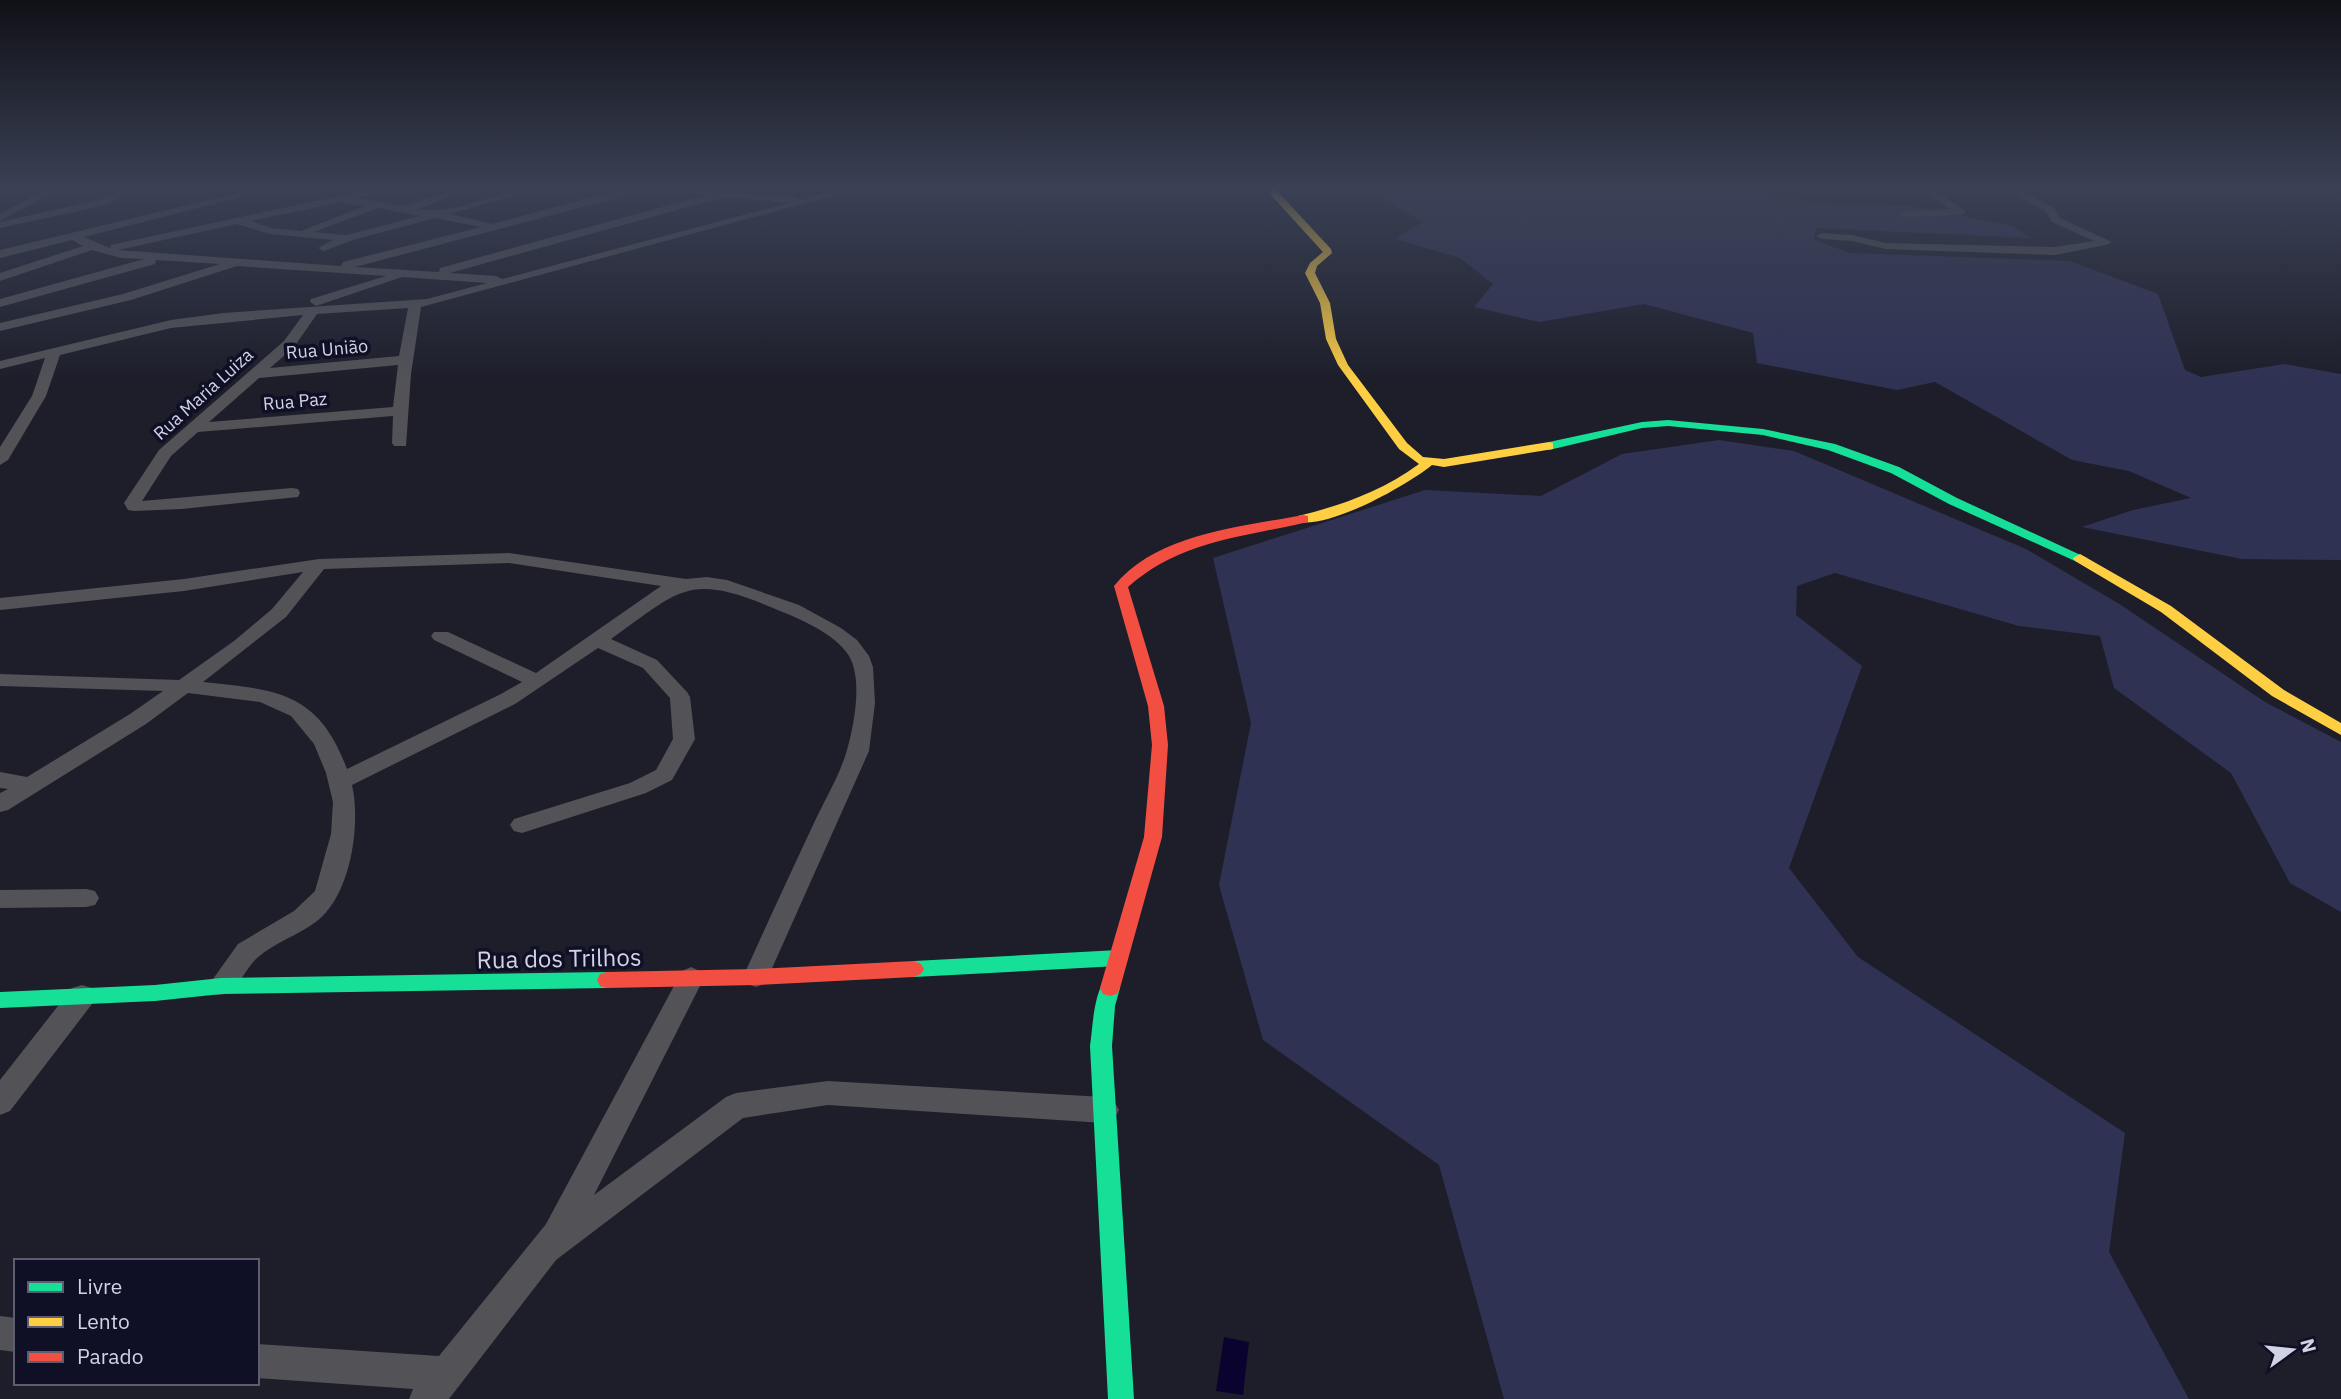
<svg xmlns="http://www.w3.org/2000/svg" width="2341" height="1399" font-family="'IBM Plex Sans',sans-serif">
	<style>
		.green { fill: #303254 }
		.water { fill: #0a032f }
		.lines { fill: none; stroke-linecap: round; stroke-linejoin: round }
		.street { fill: #525257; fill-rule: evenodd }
		.fast { fill: #16e098; fill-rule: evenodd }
		.slow { fill: #ffcf43; fill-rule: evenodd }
		.jam { fill: #f24e42; fill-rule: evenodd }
		.labels { text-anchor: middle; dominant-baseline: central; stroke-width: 7; stroke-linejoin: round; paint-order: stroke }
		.far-street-label { font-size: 18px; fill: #d1d3e4; stroke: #0f0f26 }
		.near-street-label { font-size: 24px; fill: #d1d3e4; stroke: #0f0f26 }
	</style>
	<rect width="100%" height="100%" fill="#1d1e2a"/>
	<path class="green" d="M1359,186H1741L1812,203L1909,206L2012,226L2031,238L1816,228L1814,240L1850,253L2070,261L2158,294L2185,370L2201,377L2285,364L2341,374V560L2242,559L2082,527L2133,510L2191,498L2129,471L2072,460L1935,382L1897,390L1757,363L1753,333L1644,304L1539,322L1474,307L1493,284L1460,258L1395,239L1423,222Z
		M1719,440L1794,451L2026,549L2121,605L2265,702L2341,742V912L2290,883L2231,773L2114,688L2100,636L2019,626L1835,573L1797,586L1796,615L1862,666L1789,868L1858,957L2125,1133L2109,1252L2189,1399H1504L1439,1165L1263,1040L1219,885L1251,723L1213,558L1425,490L1541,496L1622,454Z"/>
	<path class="water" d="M1224,1337L1249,1342L1243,1395L1216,1391Z"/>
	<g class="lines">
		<path class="street" d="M0,186H12L0,190Z
			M51,186H64L0,221V214Z
			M132,186H146L101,206L0,228V222L94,201Z
			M267,186H285L84,237L110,248L111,245L115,244L386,186H406L358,198L404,206L463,186H478L418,209C461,216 504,186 548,186L450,214L492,224L633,186L723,190L739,186H756L741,192L795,197L800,200L852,186H869L421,307L411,374L406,446H394L392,443L393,416L198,432L171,456L142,501L292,488L298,489L300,493L298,497L182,509L134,511L128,510L124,503L159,450L284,341L303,315L171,328L60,355L46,396L8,460L0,465V447L32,396L45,358L0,369V361L171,320L223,313L427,299L487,283L402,277L316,306L310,302L311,299L386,276L237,266L131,300L0,331V323L123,294L220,264L156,260L155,264L0,307V299L144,259L121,258L92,250L0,281V273L83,246L72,240L0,258V250ZM647,190L706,195L440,268L439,272L355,267ZM724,197L789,203L502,279L496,276L450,273ZM342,202L365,206L301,231L271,228L251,221ZM378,208L420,216L346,235L314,232ZM435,218L481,227L343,262L341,266L118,250L237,224L270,234L333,240L318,248L324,251L353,240ZM408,308L399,356L270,368L294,347L317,314ZM398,365L393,407L209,422L259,378Z
			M1917,186H1929L1966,212L1961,215L1901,217L1900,215L1905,212L1950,209Z
			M2002,186H2015L2054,208L2060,218L2112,242L2106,245L2055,255L1885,249L1853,241L1822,239L1816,236L1822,233L1853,235L1885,243L2055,247L2094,241L2052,222L2046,212Z
			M509,553L686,579L707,577L727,580L799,605L841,628L857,640L869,656L873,667L875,703L869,751L765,984L756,987L747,984L743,977C766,926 790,874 814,823C825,799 840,775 847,750C854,725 863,680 849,656C834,632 797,618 773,608C688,572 680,590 611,639L657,660L687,692L690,697L695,739L672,780L646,793L522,833L514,831L510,825L514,819L630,783L656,770L673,739L670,698L643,668L598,648L515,704L352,785C361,824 351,895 317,921C299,935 275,942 257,958C242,972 235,1001 211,994L208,986L238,944L294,911L315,891L331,834L333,802L326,773L314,744L291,716L260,702L188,693L146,724L8,810L0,812V793L8,789L0,788V772L27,777L130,714L163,691L0,686V674L179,680L234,641L272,609L303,572L184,591L0,610V598L184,579L319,559ZM509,563L661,586L536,673L448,632H434L431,636L434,640L522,682L501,694L347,769C318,691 277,690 203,682L286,617L324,569Z
			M86,889L95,891L99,898L95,905L86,907L0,908V890Z
			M691,967L700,971L704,978L594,1195L726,1097L736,1093L828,1081L1104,1097L1114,1101L1119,1110L1114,1119L1104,1123L828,1105L743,1118L556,1260L449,1399H409L413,1389L257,1378V1344L439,1356L546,1224L682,971Z
			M82,985L92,988L96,996L92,1004L10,1111L0,1115V1080L72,988Z
			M0,1316L16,1318V1352L0,1350Z"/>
		<path class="fast" d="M1668,420L1763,429L1835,444L1899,467L1957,498L2087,558L2080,562L2075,561L1949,504L1891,473L1828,450L1763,435L1668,426L1642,428L1549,450L1543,446L1549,442L1642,422Z
			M1118,950L1125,953L1128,958L1125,963L1118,966L914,977L907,974L904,969L907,964L914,961Z
			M607,972L614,974L617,980L614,986L607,988L221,994L155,1001L0,1008V992L155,985L221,978Z
			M1110,980L1117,982L1120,988L1115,1006L1112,1046L1134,1399H1108L1090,1046C1093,1025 1093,1002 1103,982Z"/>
		<path class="slow" d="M1271,186H1279L1278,192L1331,249L1332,253L1317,266L1315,273L1330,303L1336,339L1348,365L1407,443L1423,457L1444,459L1549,442L1553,443V449L1444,467L1432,465C1406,486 1331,528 1298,522V516C1343,505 1382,491 1419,464L1399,449L1338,365L1326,339L1320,303L1305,273L1310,263L1323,252L1271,195Z
			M2080,554L2171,606L2284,690L2341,723V735L2272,696L2161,612L2075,561L2073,558Z"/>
		<path class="jam" d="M1303,515L1308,516V522C1243,537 1180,541 1128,587L1164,706L1168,745L1162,837L1120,988L1117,994L1110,996L1103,994L1100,988L1144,837L1152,745L1148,706L1114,586C1157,533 1241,527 1303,515Z
			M914,961L921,964L924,969L921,974L914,977L756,985L607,988L600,986L597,980L600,974L607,972L756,969Z"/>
	</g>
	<linearGradient id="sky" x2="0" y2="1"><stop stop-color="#101017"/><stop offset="0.49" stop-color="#3a4155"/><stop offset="1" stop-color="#3a4155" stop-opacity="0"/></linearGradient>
	<rect width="2341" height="382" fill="url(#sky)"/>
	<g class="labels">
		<g class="far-street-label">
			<text transform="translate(327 349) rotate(-5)">Rua União</text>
			<text transform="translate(203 394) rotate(-42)">Rua Maria Luiza</text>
			<text transform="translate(295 401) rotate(-5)">Rua Paz</text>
		</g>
		<g class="near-street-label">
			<text transform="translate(559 958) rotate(-1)">Rua dos Trilhos</text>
		</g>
	</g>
	<rect x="14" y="1259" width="245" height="126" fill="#0f0f26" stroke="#5d5d72" stroke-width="2"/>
	<rect x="28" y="1282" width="35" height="10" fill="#16e098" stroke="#5d5d72" stroke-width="2"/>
	<text x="77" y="1294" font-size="21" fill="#d1d3e4">Livre</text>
	<rect x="28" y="1317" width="35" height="10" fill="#ffcf43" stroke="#5d5d72" stroke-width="2"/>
	<text x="77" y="1329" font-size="21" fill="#d1d3e4">Lento</text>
	<rect x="28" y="1352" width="35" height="10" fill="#f24e42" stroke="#5d5d72" stroke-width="2"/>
	<text x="77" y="1364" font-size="21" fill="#d1d3e4">Parado</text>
	<g transform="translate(2292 1350) rotate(75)" stroke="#0f0f26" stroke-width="5" paint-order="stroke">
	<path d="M0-5L12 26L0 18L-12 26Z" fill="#d1d3e4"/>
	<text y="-10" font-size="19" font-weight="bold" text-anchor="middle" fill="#d1d3e4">N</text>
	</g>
</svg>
